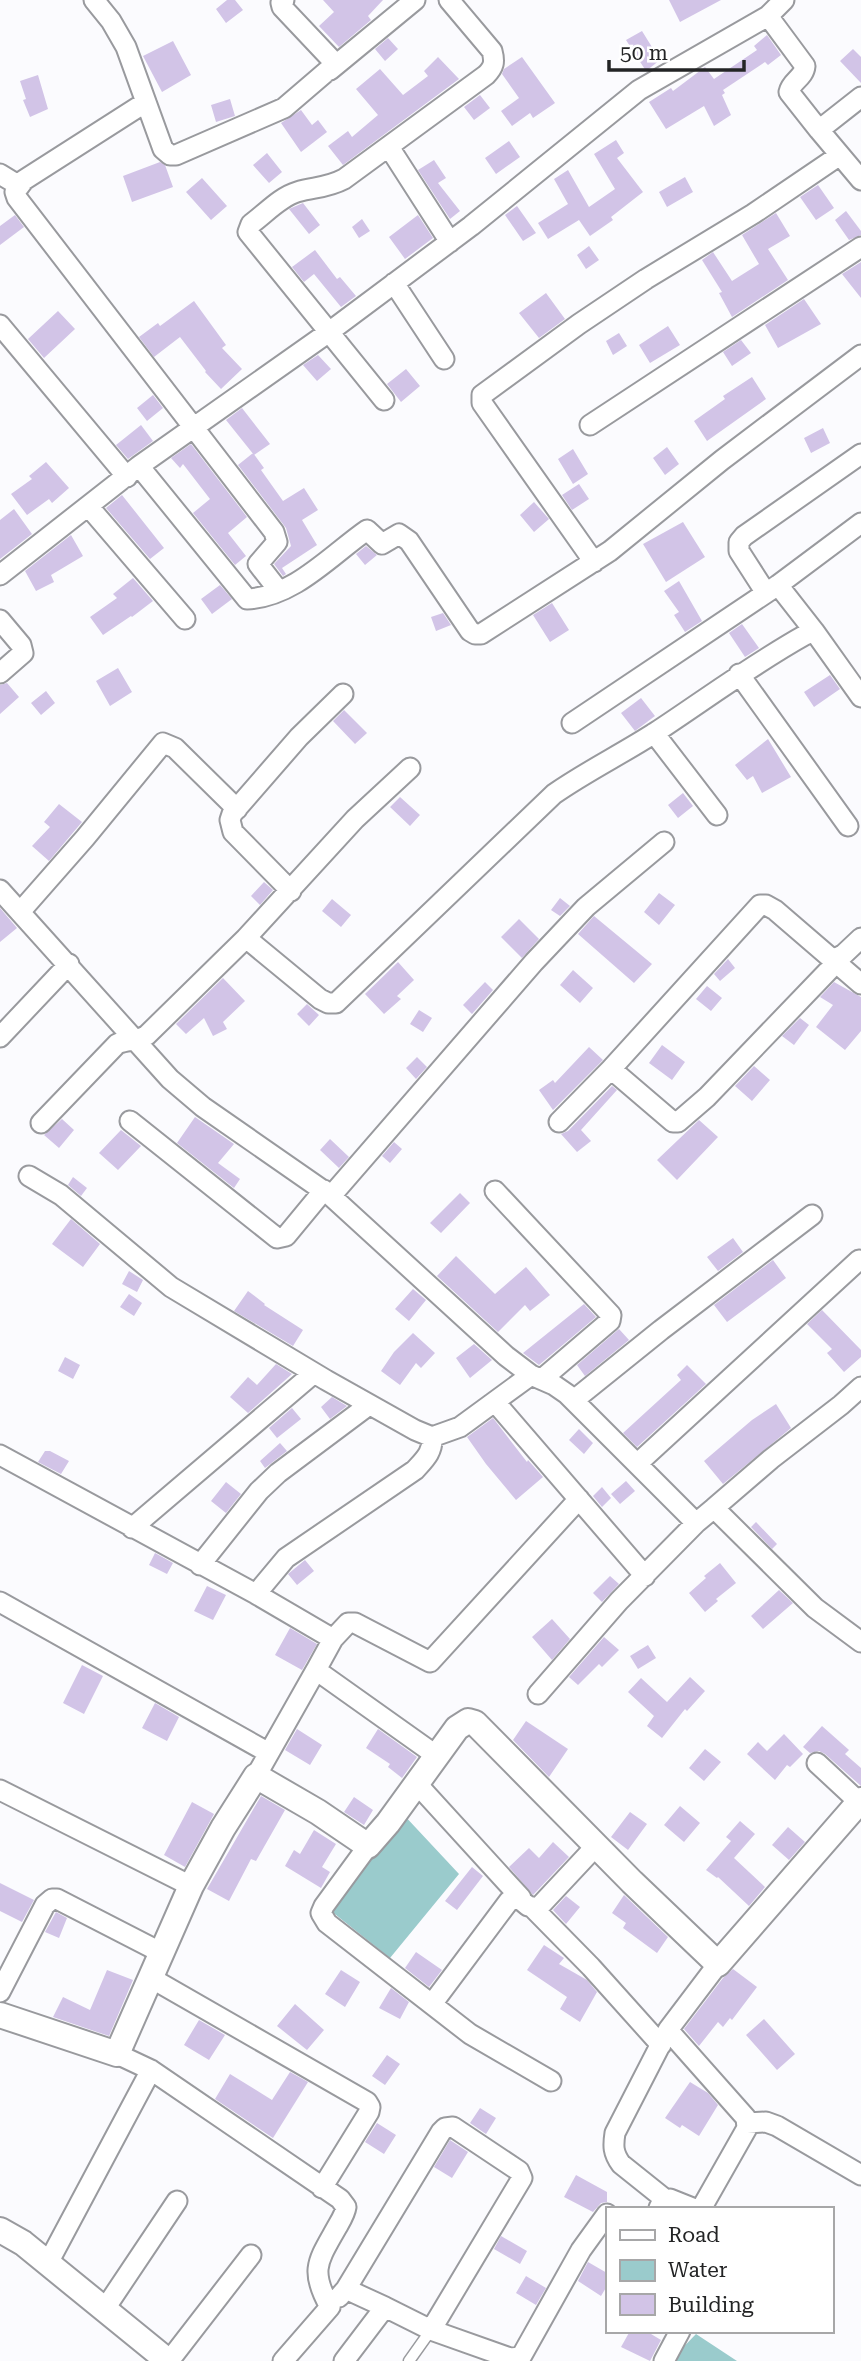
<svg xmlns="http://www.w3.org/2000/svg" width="861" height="2361" font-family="'Roboto Serif',serif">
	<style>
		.water { fill: #9acbcc }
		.building { fill: #d2c4e7 }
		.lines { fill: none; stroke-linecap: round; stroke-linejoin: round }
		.service-casing { stroke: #999a9e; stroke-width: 13 }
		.minor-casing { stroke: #999a9e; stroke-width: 23 }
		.tertiary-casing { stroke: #999a9e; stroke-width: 28 }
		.service { stroke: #fff; stroke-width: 10 }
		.minor { stroke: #fff; stroke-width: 19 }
		.tertiary { stroke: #fff; stroke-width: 24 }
	</style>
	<rect width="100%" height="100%" fill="#fbfbfe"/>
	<path class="water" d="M402,1813L459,1874L390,1958L331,1911Z
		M696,2334L737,2361H670Z"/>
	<path class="building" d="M227,0H235L243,10L226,23L216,9Z
		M323,0H383L368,16L371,20L339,47L319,26L334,12Z
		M669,0H721L680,22Z
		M642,31L660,60L646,71L626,40Z
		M767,35L781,55L768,65L765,62L723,90L725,93L722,95L731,115L714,126L704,106L666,129L649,102L671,88L673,91L705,67L714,79L757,50L754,46Z
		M388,38L398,49L385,61L375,49Z
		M173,41L191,75L162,92L143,56Z
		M853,49L861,57V83L840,61Z
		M438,57L459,79L343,165L328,146L348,131L352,137L378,115L356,89L380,69L403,95L428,76L424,71Z
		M522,57L555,103L533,118L530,113L512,126L501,111L519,98L502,74L504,69Z
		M38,75L48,109L30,117L23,100L26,99L20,81Z
		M480,95L490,108L474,120L464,107Z
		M230,99L235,116L216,122L211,105Z
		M301,110L312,125L318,120L327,132L301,152L281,123Z
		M616,140L624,153L617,158L643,192L611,217L613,220L590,236L579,220L548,239L538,223L568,204L554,179L568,170L589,207L615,189L594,154Z
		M509,141L520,157L496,174L485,158Z
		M267,153L282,172L269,183L253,165Z
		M434,160L446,178L438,183L460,211L450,219L418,170Z
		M160,162L165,165L173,187L132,202L123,176Z
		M685,177L693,192L667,207L659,192Z
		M202,178L227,206L211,220L186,192Z
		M818,185L834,208L816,220L800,197Z
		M303,203L320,225L309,234L289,209Z
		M517,206L536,233L523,241L505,215Z
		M846,211L861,231V235L849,240L835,220Z
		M776,213L790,236L768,249L788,280L732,317L719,293L722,292L702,260L713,252L732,281L759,264L742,235Z
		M15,215L24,227L0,245V226Z
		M418,215L433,238L405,259L389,237Z
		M362,219L370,231L359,238L352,227Z
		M589,246L599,260L586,269L577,255Z
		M315,250L337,279L340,277L356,296L341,307L314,274L304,282L292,267Z
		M861,262V298L842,274Z
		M546,293L565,319L539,338L519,313Z
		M804,299L821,324L778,348L765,325Z
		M194,301L226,345L222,348L242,369L221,389L205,372L206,371L180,337L154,357L139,337L158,323L160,326Z
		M58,311L75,329L44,358L28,339Z
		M668,326L680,345L650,363L639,345Z
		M619,333L627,346L613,355L606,341Z
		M741,340L751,353L732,366L723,352Z
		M318,355L331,369L317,381L303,365Z
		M406,369L420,386L401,402L387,384Z
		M752,377L766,399L707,441L694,421L725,399L723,396Z
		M153,395L163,408L147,421L137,408Z
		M242,408L270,444L254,455L226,420Z
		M141,425L153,441L128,459L116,445Z
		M823,428L830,443L811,453L804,438Z
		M191,444L247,517L228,533L246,556L235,565L193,513L210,499L183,464L180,468L171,458Z
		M667,447L679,464L665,475L653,458Z
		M573,449L588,474L573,484L558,459Z
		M253,453L264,468L261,470L283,501L304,488L318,510L302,520L317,545L282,568L286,574L283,576L274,564L291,546L286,528L238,465Z
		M46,462L69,488L52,503L49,499L27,515L11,494L32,479L29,476Z
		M579,484L589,499L572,510L562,495Z
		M122,495L164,548L150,559L106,508Z
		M534,502L549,519L534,532L520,515Z
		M14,509L32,534L0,559V520Z
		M683,522L705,557L666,582L643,544Z
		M71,535L83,556L51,575L54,582L36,591L25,571Z
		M366,546L377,555L365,565L356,554Z
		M133,578L153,601L132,617L131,616L103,635L90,617L117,598L113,594Z
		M679,581L702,621L685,632L674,615L679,612L664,591Z
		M220,585L232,599L212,614L201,599Z
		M552,603L569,630L550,642L533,615Z
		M443,613L451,625L436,631L431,617Z
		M742,624L759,648L745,657L729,633Z
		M118,668L132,692L110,706L96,681Z
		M830,675L840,689L814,707L804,692Z
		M7,683L19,697L0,714V685Z
		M46,691L55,703L41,715L31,703Z
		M641,698L655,716L635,731L621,713Z
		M344,710L367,733L355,744L333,721Z
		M768,739L791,777L762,793L753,776L747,780L735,765Z
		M683,793L693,806L678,818L668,805Z
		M400,797L420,815L410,826L390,807Z
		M59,804L82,822L49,861L32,846L50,827L44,822Z
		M264,882L273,890L260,905L251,896Z
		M659,893L675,905L659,925L644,912Z
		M560,898L570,906L560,916L551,910Z
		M332,899L351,915L341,927L322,911Z
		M0,908L17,928L0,942Z
		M594,916L652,964L634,983L578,934Z
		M519,919L539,939L522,958L501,937Z
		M728,959L735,968L720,981L714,974Z
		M398,962L414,980L397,996L401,999L384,1014L365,994Z
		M573,970L593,988L580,1003L560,985Z
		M223,978L245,1001L223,1022L227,1029L213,1036L204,1018L186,1034L176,1024Z
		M485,982L493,990L472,1014L463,1005Z
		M834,982L861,997V1031L845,1050L816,1027L833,1005L820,997Z
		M707,986L722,998L711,1011L696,999Z
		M307,1004L319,1015L309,1026L297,1014Z
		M419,1010L432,1018L423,1032L410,1024Z
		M800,1018L809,1025L794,1045L782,1036Z
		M662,1045L685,1062L672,1080L649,1063Z
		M589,1047L603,1060L553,1110L539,1090L553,1080L555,1083Z
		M417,1057L427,1067L416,1079L406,1068Z
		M754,1066L770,1080L752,1101L735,1086Z
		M612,1086L617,1090L581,1130L591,1141L577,1152L561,1134L568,1131Z
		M195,1117L234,1144L218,1163L240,1179L234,1188L177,1143Z
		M62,1119L74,1130L59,1148L44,1135Z
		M699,1120L718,1137L677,1180L657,1160Z
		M121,1130L141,1146L118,1170L99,1153Z
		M330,1139L349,1157L339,1168L320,1150Z
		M394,1142L402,1149L390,1163L382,1156Z
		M73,1177L87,1188L81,1196L68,1185Z
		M460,1193L470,1203L441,1233L430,1223Z
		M71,1219L100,1244L83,1267L52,1244Z
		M733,1238L743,1252L718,1271L707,1257Z
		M456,1256L495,1294L526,1267L550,1295L530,1311L525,1305L498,1332L437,1276Z
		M773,1260L786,1278L727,1322L714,1305Z
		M129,1271L143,1280L137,1292L122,1284Z
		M413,1289L426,1300L409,1321L395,1309Z
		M248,1291L265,1304L264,1305L303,1330L293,1346L234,1311Z
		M129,1294L142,1303L134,1316L120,1307Z
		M584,1304L596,1317L539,1365L523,1353Z
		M822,1310L861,1350V1357L844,1372L827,1353L832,1349L807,1324Z
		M619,1329L629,1340L585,1376L577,1365Z
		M413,1333L435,1353L421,1368L416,1363L400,1385L381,1371L394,1352Z
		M474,1344L492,1360L470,1378L456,1358Z
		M65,1357L80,1365L73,1379L58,1371Z
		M276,1364L292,1374L248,1413L230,1397L248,1377L257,1385Z
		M687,1365L706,1384L637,1447L623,1433L681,1380L677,1375Z
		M332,1397L347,1406L330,1419L321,1407Z
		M776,1404L791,1428L723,1484L704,1461L752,1420Z
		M292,1408L301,1419L277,1438L269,1428Z
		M493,1418L527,1462L528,1460L543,1477L516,1500L486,1464L467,1437Z
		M579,1429L593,1443L584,1454L569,1440Z
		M280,1443L287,1451L265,1468L260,1461Z
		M45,1451H50L69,1461L61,1474L38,1462Z
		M626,1481L635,1491L620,1504L611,1494Z
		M226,1482L241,1494L226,1513L211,1501Z
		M602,1487L611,1498L602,1507L593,1496Z
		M756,1522L777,1544L772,1549L751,1527Z
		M155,1553L173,1563L167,1574L149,1565Z
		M305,1560L314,1571L297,1585L288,1574Z
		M720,1563L736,1583L716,1599L718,1601L705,1612L689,1593L706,1578L704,1576Z
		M610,1576L619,1584L602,1602L593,1593Z
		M207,1586L226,1595L213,1620L194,1611Z
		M779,1590L793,1603L763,1629L751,1616Z
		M552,1619L570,1639L552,1660L532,1637Z
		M290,1628L317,1644L302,1670L275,1655Z
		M604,1637L619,1650L602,1667L599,1664L578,1685L569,1677Z
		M648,1645L656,1658L638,1669L630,1656Z
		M82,1665L103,1676L84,1714L63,1703Z
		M690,1677L705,1691L687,1711L685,1709L662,1738L647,1726L654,1716L628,1692L641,1678L667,1702Z
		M155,1703L179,1717L167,1741L142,1728Z
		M526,1721L568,1749L549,1777L513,1740Z
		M822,1726L849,1750L845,1754L861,1768V1786L825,1754L819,1751L810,1753L803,1747Z
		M297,1729L322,1745L310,1765L285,1750Z
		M378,1729L417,1757L402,1778L388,1767L390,1764L366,1748Z
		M784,1734L803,1754L790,1767L787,1765L775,1780L747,1754L758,1742L767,1751Z
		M705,1749L721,1762L704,1781L689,1768Z
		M261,1796L285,1810L256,1861L251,1859L229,1901L207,1889Z
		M354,1797L373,1810L364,1825L344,1812Z
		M192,1802L214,1814L185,1867L164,1855Z
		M680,1806L700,1823L684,1842L664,1825Z
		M630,1812L647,1824L628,1850L611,1837Z
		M740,1821L755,1834L734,1858L765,1887L749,1906L718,1877L717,1878L706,1870L731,1841L726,1837Z
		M788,1827L805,1842L789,1860L772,1845Z
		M314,1830L336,1844L322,1867L330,1872L321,1888L285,1866L294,1850L300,1854Z
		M553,1842L569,1857L533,1895L509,1867L529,1848L539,1858Z
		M472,1867L483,1876L457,1910L445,1901Z
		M0,1883L34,1900L22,1922L0,1911Z
		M624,1895L668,1937L657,1953L623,1928L626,1923L612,1913Z
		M566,1896L580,1907L566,1924L553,1910Z
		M56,1912L67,1918L59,1938L45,1932Z
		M544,1945L564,1958L559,1964L587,1980L597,1992L580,2022L560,2009L567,1997L527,1970Z
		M416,1952L442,1970L429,1987L405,1968Z
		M733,1969L757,1987L732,2020L730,2018L723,2027L718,2022L699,2046L684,2029L723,1978Z
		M107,1970L133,1980L109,2036L53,2017L63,1997L90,2010Z
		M341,1970L360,1982L345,2007L325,1994Z
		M391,1988L409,2002L400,2019L379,2008Z
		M295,2004L324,2030L307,2050L277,2026Z
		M764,2019L795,2054L777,2070L746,2035Z
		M199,2020L225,2035L209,2060L184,2045Z
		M387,2055L400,2064L385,2085L372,2076Z
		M290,2072L308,2082L273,2138L215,2099L230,2074L272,2100Z
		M690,2082L708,2093L718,2105L699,2136L682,2125L680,2128L665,2118Z
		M480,2108L496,2118L486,2134L470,2123Z
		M377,2123L396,2135L384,2154L365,2142Z
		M450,2140L468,2152L452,2178L434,2167Z
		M576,2175L607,2192V2202L601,2203L593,2212L564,2197Z
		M501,2236L527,2251L520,2264L494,2249Z
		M588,2262L607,2273V2286L601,2296L578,2281Z
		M526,2276L546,2288L536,2305L516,2293Z
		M630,2331H646L661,2340L650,2361L621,2347Z"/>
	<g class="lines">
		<defs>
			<path id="service" d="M409,2361L431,2330"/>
			<path id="minor" d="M94,0L111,21L126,47L163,149L170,155H176L284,108L333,66L332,60L282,7L281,3L284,0
				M768,16L805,66C804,78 791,81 789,92L819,130L861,97
				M330,70L415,0
				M146,102L24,180L15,192L17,198L274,532L277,542L258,564L279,591
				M819,130L861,180
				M389,147L450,242
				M0,174L18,185
				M394,283L444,359
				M0,325L127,477
				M384,400L248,232L251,224C265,214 280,197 297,192C314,187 327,188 344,179L486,75C494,67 495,62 492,51L449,0
				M590,425L861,247
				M139,466L247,599C294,597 331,555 367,530L382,544L399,534L409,541L470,631L475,634H481L610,551L722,460L861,355
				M89,507L185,619
				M594,562L482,403V395L579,324L646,279L753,214L840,155
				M0,575L139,466L329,332L471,226L639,90L768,16L784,0
				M778,585L861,523
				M766,593L739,551V542L744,536L861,454
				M0,620L21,645L23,653L0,673
				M739,674L848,826
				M572,723L778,585L814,631
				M654,733L717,815
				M0,890L170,1079L203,1107L331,1196L506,1356L531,1375L554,1385L567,1394L696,1523L714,1508L815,1608L861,1642
				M291,891L233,832L230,820L232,814L299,737L343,694
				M20,912L85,838L163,743L175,748L237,809
				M246,938L355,819L410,768
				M0,1037L69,964
				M611,1069L760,905H766L775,910L861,984
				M130,1121L277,1238L286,1236L324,1190
				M559,1122L611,1069L673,1122H678L707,1097L830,969L833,960L844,954L861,938
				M41,1123L117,1044C127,1039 137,1042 147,1035L246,938L320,999L328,1003H336L554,794C587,771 622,754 656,732C706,699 753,664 805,635L814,631L861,697
				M29,1176L61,1195L171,1287L326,1380L415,1430L432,1437L460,1427L531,1375
				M495,1191L611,1315L610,1321L542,1379
				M331,1196L534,962L586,907L664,842
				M574,1400L661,1330L812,1215
				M495,1402L645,1576
				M0,1455L256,1594L333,1639L316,1670L437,1756
				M637,1464L859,1260
				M714,1508L771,1459L841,1405L861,1387
				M132,1528L314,1373
				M200,1565L259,1491L278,1473L369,1405
				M256,1594L286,1558L415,1470C425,1459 433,1452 432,1437
				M0,1602L269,1753L256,1776
				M333,1639L348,1623H355L430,1662L579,1499
				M538,1694L619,1601L696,1523
				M269,1753L316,1670
				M817,1763L859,1802
				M417,1784L521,1898
				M0,1790L191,1886
				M368,1846L324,1906L321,1913L327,1923L470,2034L551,2081
				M533,1908L591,1967L661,2045
				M151,1978L367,2102L370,2107L369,2112L322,2188
				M0,1992L45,1905L52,1899H57L162,1953
				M432,2004L509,1901L517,1897L528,1906L538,1908L596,1846
				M117,2054L151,2070L340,2199L346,2207C345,2214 341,2220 337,2227C318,2261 309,2270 330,2307L283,2361
				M747,2123L766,2122L777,2126L861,2175
				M666,2200L621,2164C613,2153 613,2146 615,2133L668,2030
				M659,2208L662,2202L670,2199L695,2209
				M701,2209L747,2128L746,2118L668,2030L718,1964
				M48,2263L151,2070
				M346,2289L441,2132L445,2128L453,2127L519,2171L522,2178L431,2330L385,2307
				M339,2297L346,2289L385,2307L344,2361
				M104,2310L177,2201
				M431,2330L510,2358L521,2357L581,2250L607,2214
				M169,2361L251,2255
				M664,2361L680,2331"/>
			<path id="tertiary" d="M0,2015L117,2054L191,1886L223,1828L256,1776L318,1812L368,1846L388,1823L457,1728L468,1721L475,1723L632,1882L718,1964L861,1800
				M0,2230L23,2243L168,2361"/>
		</defs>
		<use href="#service" class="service-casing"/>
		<use href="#minor" class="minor-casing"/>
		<use href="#tertiary" class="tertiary-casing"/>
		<use href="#service" class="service"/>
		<use href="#minor" class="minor"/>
		<use href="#tertiary" class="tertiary"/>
	</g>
	<rect x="606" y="2207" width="228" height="126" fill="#ffffff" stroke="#a7a7a8" stroke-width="2"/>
	<rect x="620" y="2230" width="35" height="10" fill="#ffffff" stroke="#a7a7a8" stroke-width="2"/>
	<text x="668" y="2242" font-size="21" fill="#232425">Road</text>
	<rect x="620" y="2260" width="35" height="21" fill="#9acbcc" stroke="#a7a7a8" stroke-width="2"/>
	<text x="668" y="2277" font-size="21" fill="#232425">Water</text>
	<rect x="620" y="2294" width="35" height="21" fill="#d2c4e7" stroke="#a7a7a8" stroke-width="2"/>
	<text x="668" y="2312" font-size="21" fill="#232425">Building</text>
	<path d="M609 60v10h135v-10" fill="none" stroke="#232425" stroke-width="3.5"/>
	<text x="620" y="60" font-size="21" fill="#232425" stroke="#ffffff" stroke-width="5" paint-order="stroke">50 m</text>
</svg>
